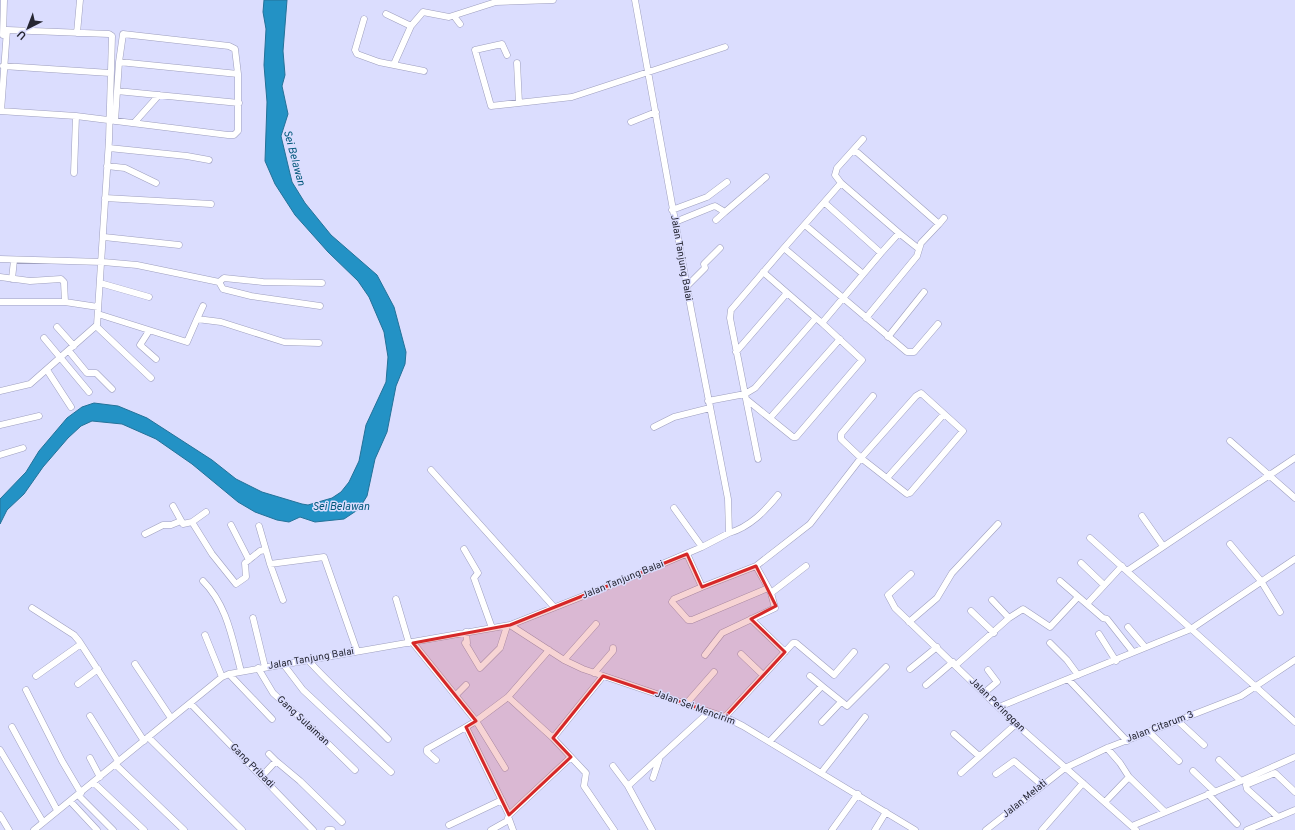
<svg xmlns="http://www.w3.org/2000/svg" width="1295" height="830" font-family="Overpass,sans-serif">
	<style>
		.water { fill: #2392c5; stroke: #247299 }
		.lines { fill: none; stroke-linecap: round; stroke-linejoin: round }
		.minor-casing { stroke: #9e9fbe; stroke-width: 7 }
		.minor { stroke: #fff; stroke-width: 6 }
		.marked { fill: #d62828; fill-opacity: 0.2; stroke: #d62828; stroke-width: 3; stroke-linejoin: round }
		.labels { text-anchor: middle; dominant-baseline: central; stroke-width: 3; stroke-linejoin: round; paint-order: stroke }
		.street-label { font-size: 10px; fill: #252632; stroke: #dbddfe }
		.water-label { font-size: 11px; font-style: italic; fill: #00577a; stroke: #dbddfe }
	</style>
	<rect width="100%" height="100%" fill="#dbddfe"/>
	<path class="water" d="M264,0H287L283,51L285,75L282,86L288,114L281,136L292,182L305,203L331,235L377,275L394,307L406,352L405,364L396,386L387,432L375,459L367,496L359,509L344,519L315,522L300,517L289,522L277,520L255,512L238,502L192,464L156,439L122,424L92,421L81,426L68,438L43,467L24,494L7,510L0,524V499L26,472L39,451L67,418L82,407L94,403L118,406L147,418L212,460L236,479L262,492L302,504L308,505L332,498L341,492L349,482L359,461L366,425L386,382L388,357L384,332L369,297L358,281L328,252L295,215L275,184L265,161L267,102L264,65L266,29L263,12Z"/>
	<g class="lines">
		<defs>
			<path id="minor" d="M386,14L411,26L423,12L449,17L496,2L553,0
				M454,16L460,24
				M364,19L355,50L357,54L379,62L424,71
				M77,33L80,0
				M3,35L4,0
				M507,55L502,44L475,50L491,106L572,97L725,47
				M119,62L238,74
				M517,63L519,103
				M394,64L411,26
				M3,66L110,73
				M117,91L239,103
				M0,111L76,116L228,135H234L238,131V74L235,49L229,46L123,34L119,62L115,121
				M631,122L656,112
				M134,123L159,95
				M863,139L837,168L835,175L841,183L899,233L881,253
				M109,148L187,156L209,160
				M854,151L858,153L939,224L921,243L917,256L866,318
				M107,166L125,168L156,183
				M74,173L76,116
				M105,198L211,204
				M825,203L881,253L822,323L816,318L755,388L745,394L730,318L731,310L784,248L907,352H914L938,324
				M672,210L707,197L727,182
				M716,220L725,212
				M675,222L712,207L715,206L725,212L766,177
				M939,224L944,218
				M805,225L863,274
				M899,233L919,249
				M104,237L179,245
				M784,248L841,183
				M0,259L103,262L137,265L219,282L223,289L251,296L320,306
				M763,272L816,318
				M0,277L30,281L61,279L64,282L65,302
				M12,279L14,260
				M219,282L224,278L263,282L322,283
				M100,283L149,297
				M687,286L705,268L704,264L720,248
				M0,302H65L98,307
				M98,314L187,342L197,319L221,322L284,342L319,343
				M197,319L203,306
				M96,326L151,378
				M57,327L74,346
				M149,331L140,345L156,359
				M888,337L924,292
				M44,338L89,392
				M69,351L87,373H96L112,389
				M736,352L787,293
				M47,370L71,407
				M0,391L30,384L97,325L109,140L112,36L109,34L7,30L1,111
				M746,399L758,459
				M708,401L745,394L746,399L793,437H796L862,360L822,323
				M770,418L840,339
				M0,425L39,416
				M654,427L674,417L710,408
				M1230,441L1295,498
				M0,455L23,448
				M431,470L554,607
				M887,478L944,414
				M173,506L183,524L192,522L212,554L236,584L246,577L245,563L260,551L265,550
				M674,508L702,547
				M1142,516L1163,546
				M192,522L206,512
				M231,525L249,560
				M259,526L270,564L324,557L357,651
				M729,533C750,527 765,511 778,495
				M145,534L163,525H171L181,521
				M1090,538L1295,722
				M1230,544L1261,581L1280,612
				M464,549L478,573L474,578L492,628
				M687,554L702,587L756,566L810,524L861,458L916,396L921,393L963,431L910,493L907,494L861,458L841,439V434L873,396
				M1081,563L1104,585
				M270,564L283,600
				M1127,571L1295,458
				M911,574L888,595L895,608L1016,724L1136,830
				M203,581C227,605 232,638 241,671
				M1060,581L1103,618L1107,619L1133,652
				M702,587L674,599L672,602L688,620H692L768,588
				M771,593L806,566
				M396,599L409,643
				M1087,604L1122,566
				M32,608L74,635L79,641L144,741
				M971,611L994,633
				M253,618L265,667
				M1009,618L1023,609L1050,627L1078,597
				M751,619L785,652
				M909,622L937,598L952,573L998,524
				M510,625L564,660L583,669L725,717L743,726L915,830
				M1128,627L1145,647
				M466,632L467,643H465L480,668L500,648L507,626
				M1099,634L1116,661
				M205,635L222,677
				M413,643L476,721L466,727L509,815
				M1050,643L1067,660L1078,675
				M741,654L763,675
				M705,655L722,633L775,608L771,593L756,566
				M308,660C333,688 362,712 388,739
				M564,660L596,624
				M135,664L171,718
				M284,665L303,690L391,772
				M956,665L1009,618L992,600
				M258,668L273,693L316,732L355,770
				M910,669L937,647
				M594,673L613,651V648
				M229,674L272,719
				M36,676L81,644
				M810,676L822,686
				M1068,679L1127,741
				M78,684L98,669
				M926,685L953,662
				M26,690L62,761L81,793
				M984,693L997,682L988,670
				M456,695L466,685
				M508,697L549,650
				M191,704L313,830
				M686,704L714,672
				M999,707L1191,629L1295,559
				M90,716L118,761
				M725,717L793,643H796L834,675L854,652
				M1178,721L1204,745
				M822,722L841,702
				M12,727L57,810
				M1149,732L1179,761
				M954,734L979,756
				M148,737L242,830
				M553,738L603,676
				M770,741L822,686L847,706L886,667
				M1107,748L1120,763L1129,777L1165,812
				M0,750L43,822
				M269,754L276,761
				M90,758L100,777
				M436,760L427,752V749L466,727
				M1219,760L1241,781
				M115,764L184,830
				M613,766L628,786L652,830
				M505,768L476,721L508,697L553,738L586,773L584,786L614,830
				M1193,771L1215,792
				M821,773L865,717
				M961,773L1016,724
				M996,774L1014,761L1042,785
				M262,776L276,761L300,781L342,822
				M653,778L659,760
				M93,782L144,830
				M628,786L709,712
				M1208,794L1237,824
				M78,795L113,830
				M70,801L97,830
				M1105,802L1129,777
				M0,815L9,830
				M1278,817L1247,789L1246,785L1275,773L1295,792
				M509,819L513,830
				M449,825L502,800
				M1132,826L1241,781L1295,757
				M34,830L222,677L229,674L510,625L634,576L702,547L729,533L728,499L691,309L635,0
				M328,830H332
				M491,830L507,821L509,815L571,757
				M832,830L858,794
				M875,830L886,812
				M986,830L1065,768L1107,748L1241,696L1295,660
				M1042,830L1083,783
				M1247,830L1295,810"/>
		</defs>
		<use href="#minor" class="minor-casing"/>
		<use href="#minor" class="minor"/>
	</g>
	<path class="marked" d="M687,554L702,587L756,566L776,606L751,619L785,652L725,717L603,676L553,738L571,757L509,815L466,727L476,721L413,643L510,625Z"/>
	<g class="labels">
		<g class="street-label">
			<text transform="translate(681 258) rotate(80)">Jalan Tanjung Balai</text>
			<text transform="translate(623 580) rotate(-22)">Jalan Tanjung Balai</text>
			<text transform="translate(311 659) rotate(-10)">Jalan Tanjung Balai</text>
			<text transform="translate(997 705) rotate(44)">Jalan Peringgan</text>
			<text transform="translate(695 708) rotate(20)">Jalan Sei Mencirim</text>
			<text transform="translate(303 721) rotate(43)">Gang Sulaiman</text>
			<text transform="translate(1160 727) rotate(-21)">Jalan Citarum 3</text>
			<text transform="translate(252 766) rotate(45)">Gang Pribadi</text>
			<text transform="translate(1025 799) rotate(-39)">Jalan Melati</text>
		</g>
		<g class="water-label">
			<text transform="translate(294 158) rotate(75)">Sei Belawan</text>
			<text x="341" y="507">Sei Belawan</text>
		</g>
	</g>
	<g transform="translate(28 28) rotate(222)" stroke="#dbddfe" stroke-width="3" paint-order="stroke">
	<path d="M0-3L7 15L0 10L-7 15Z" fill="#252632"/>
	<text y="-6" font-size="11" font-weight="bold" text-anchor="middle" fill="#252632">U</text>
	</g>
</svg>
